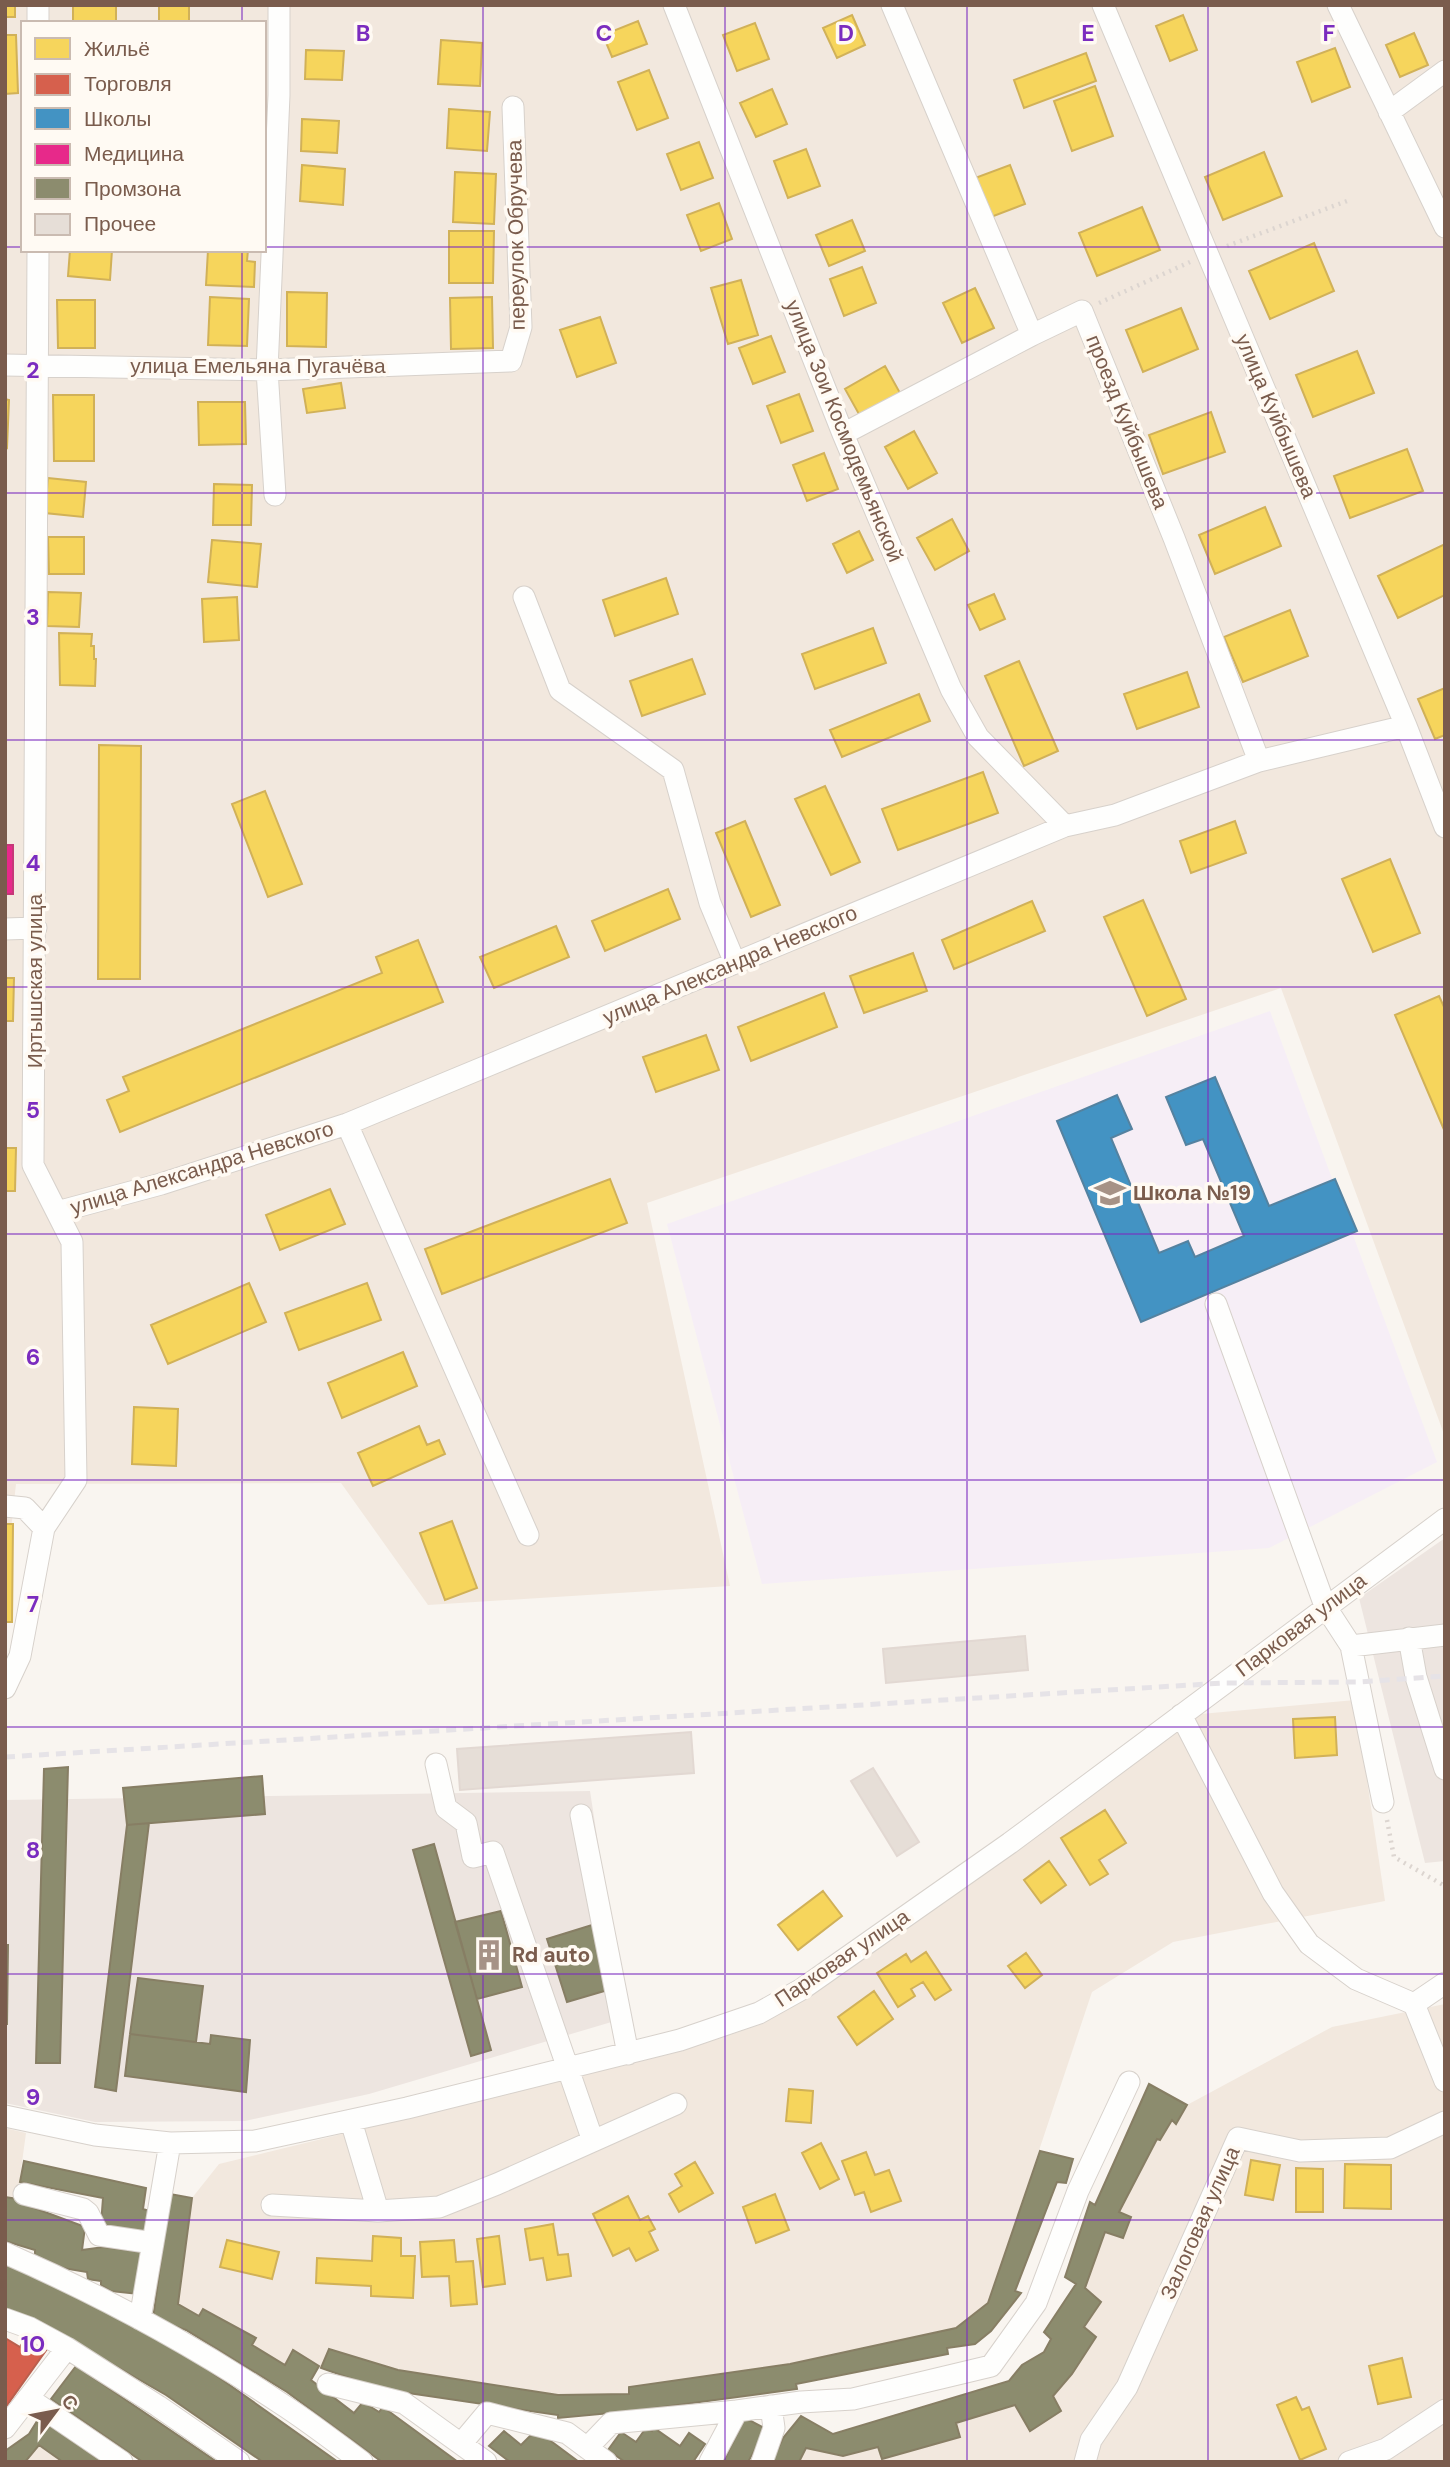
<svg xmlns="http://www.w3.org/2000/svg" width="1450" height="2467" font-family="'DM Sans',sans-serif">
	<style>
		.residential { fill: #f2e8de; fill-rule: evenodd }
		.industrial { fill: #ede5e0 }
		.education { fill: #f6eef6 }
		.homes { fill: #f6d55c; stroke: #d1b158; stroke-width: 2 }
		.shops { fill: #d6604d; stroke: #ba5f4d; stroke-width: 2 }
		.schools { fill: #4393c3; stroke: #5482a0; stroke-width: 2 }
		.health { fill: #e7298a; stroke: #c63878; stroke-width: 2 }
		.industry { fill: #8c8c6e; stroke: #877e64; stroke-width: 2 }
		.building { fill: #e6ded7; stroke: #e2d8d2; stroke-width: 2 }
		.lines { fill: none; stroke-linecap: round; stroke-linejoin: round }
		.minor-casing { stroke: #d7d1cb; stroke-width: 23 }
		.path { stroke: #dcd5d0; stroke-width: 4.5; stroke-dasharray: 2 5; stroke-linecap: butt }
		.minor { stroke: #fefefd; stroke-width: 21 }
		.rail { stroke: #e6e3e7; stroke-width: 5; stroke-dasharray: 10 7; stroke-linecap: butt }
		.grid { fill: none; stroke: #7b2cbf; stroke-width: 2; stroke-opacity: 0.55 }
		.labels { text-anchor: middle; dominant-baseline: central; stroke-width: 7; stroke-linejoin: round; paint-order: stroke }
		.street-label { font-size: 21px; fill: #7a5c4d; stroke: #fffaf3 }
		.poi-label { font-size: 21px; font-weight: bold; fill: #7a5c4d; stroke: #fffaf3; text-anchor: start }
		.grid-label { font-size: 23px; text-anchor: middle; font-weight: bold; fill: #7b2cbf; stroke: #fffaf3; stroke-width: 7; stroke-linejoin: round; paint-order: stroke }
	</style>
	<rect width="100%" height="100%" fill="#f9f5f0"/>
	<path class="residential" d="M5,5H1445V1437L1281,988L647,1203L730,1586L428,1605L341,1483L16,1484L5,1584ZM23,23H264V250H23Z
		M1355,1700L1385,1901L1173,1942L1092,1992L988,2303L956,2328L790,2364L630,2387L629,2394L558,2395L398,2370L329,2349L321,2368L285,2365L252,2345L256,2338L203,2309L199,2316L178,2304L192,2198L219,2164L678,2052L762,2024L811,1996L1015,1852L1201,1714Z
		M1445,2004V2462H799L806,2448L843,2456L878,2447L882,2459L960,2437L956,2423L1015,2405L1061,2411L1053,2396L1096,2338L1083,2325L1085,2288L1105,2232L1124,2238L1119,2212L1157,2139L1172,2120L1177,2124L1187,2105L1332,2027Z
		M5,2128L26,2133L17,2199L5,2197Z
		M39,2445L63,2462H25Z"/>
	<path class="industrial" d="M1445,1538V1861L1425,1863L1359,1598Z
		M590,1791L625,2018L369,2094L245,2121L95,2122L5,2103V1800Z"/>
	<path class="education" d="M1270,1011L1437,1462L1269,1548L762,1584L667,1224Z"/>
	<path class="homes" d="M5,5H15V17H5Z
		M73,5H116V23H73Z
		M159,5H189V23H159Z
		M852,15L865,45L837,58L823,28Z
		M1183,15L1197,50L1170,61L1156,26Z
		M638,21L647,44L612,57L603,35Z
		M755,23L769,59L737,71L723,35Z
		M1414,33L1428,65L1400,77L1386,45Z
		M5,35H16L18,93L5,94Z
		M441,40L482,43L480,86L438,84Z
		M1335,48L1350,87L1312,102L1297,62Z
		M306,50L344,51L342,80L305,79Z
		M1086,53L1096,81L1024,108L1014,80Z
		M649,70L668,118L637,130L618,82Z
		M1095,86L1113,136L1072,151L1054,101Z
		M772,89L787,124L756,137L740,103Z
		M449,109L490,112L487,151L447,148Z
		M302,119L339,121L337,153L301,151Z
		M699,142L713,178L681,190L667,154Z
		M806,149L820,186L788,198L774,161Z
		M1264,152L1282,196L1223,220L1205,177Z
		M302,165L345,169L343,205L300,201Z
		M1010,165L1025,204L991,217L975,178Z
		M455,172L496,174L494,224L453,222Z
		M719,203L732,239L701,251L687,215Z
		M1142,207L1160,250L1097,276L1079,233Z
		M852,220L865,251L829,266L816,235Z
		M449,231H494L493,283H449Z
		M1314,243L1334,291L1270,319L1249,271Z
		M70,250H112L110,280L68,276Z
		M208,250H248L247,261L255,262L254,287L206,285Z
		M862,267L876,303L844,316L830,279Z
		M741,280L758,335L728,344L711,288Z
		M975,288L994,328L962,343L943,303Z
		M287,292L327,293L326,347L287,346Z
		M210,297L249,299L247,346L208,345Z
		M492,297L493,348L451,349L450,298Z
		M57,300H95V348H58Z
		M1181,308L1198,349L1143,372L1126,330Z
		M600,317L616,363L577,377L560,330Z
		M771,336L785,372L753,384L739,348Z
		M1357,351L1374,393L1313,417L1296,375Z
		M885,366L900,393L860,416L845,389Z
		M341,383L345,408L307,413L303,389Z
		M799,394L813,431L781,443L767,406Z
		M53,395H94V461H54Z
		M5,399L9,400L7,448L5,447Z
		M198,402H245L246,444L199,445Z
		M1211,412L1225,452L1163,474L1149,435Z
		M914,431L937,473L908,489L885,447Z
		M1407,449L1423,491L1350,518L1334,476Z
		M824,453L838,489L807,501L793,465Z
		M48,478L86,482L83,517L45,513Z
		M214,484L252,485L251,525H213Z
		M1265,507L1281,546L1215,574L1199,535Z
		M952,519L969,551L935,570L917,538Z
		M859,531L873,560L847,573L833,544Z
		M48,537H84V574H49Z
		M212,540L261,544L257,587L208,582Z
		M1445,544V595L1398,618L1378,576Z
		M666,578L678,614L615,636L603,600Z
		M48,592L81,593L79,627L47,626Z
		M994,594L1005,619L980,630L968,605Z
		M237,597L239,640L204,642L202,599Z
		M1290,610L1308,656L1243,682L1224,637Z
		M873,628L886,663L815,689L802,654Z
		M59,633L92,634L91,646H94V659H96L95,686L60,685Z
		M692,659L705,694L642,716L630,681Z
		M1019,661L1058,751L1024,766L985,676Z
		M1187,672L1199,707L1137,729L1124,694Z
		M1445,688V735L1435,739L1418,699Z
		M919,694L930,721L842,757L830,730Z
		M99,745L141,746L140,979H98Z
		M983,772L998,813L898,850L882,809Z
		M825,786L860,862L831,875L795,799Z
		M265,791L302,884L268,897L232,804Z
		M745,821L780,905L751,917L716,833Z
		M1235,821L1246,853L1191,873L1180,841Z
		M1390,859L1420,933L1373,952L1342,879Z
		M668,889L680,919L605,951L592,921Z
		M1143,900L1186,999L1147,1016L1104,917Z
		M1032,901L1045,931L954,969L942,940Z
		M556,926L569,957L494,988L480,957Z
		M418,940L443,1002L120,1132L107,1100L129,1091L123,1077L382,973L376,957Z
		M913,953L927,991L864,1013L850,976Z
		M5,978H14L13,1021H5Z
		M824,993L837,1027L751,1061L738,1027Z
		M1439,996L1445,1009V1132L1395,1015Z
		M706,1035L719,1070L656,1092L643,1057Z
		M5,1148H16L15,1191H5Z
		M610,1179L627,1223L442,1294L425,1249Z
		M330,1189L345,1224L280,1250L266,1215Z
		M249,1283L266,1322L168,1364L151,1325Z
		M367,1283L381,1320L299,1350L285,1313Z
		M403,1352L417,1386L342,1418L328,1383Z
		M134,1407L178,1409L176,1466L132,1464Z
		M419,1426L427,1445L439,1440L445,1454L373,1486L358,1453Z
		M452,1521L477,1588L445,1600L420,1533Z
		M5,1524H13L12,1622H5Z
		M1335,1717L1337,1755L1295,1758L1293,1719Z
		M1105,1810L1126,1843L1099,1860L1108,1874L1090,1885L1061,1838Z
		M1049,1861L1066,1885L1041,1903L1024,1880Z
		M823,1891L842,1916L798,1950L778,1925Z
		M926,1952L951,1990L935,2000L923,1982L911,1989L915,1996L898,2007L877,1973L906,1954L911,1962Z
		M1026,1953L1042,1975L1025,1988L1008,1966Z
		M874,1991L893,2019L857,2045L838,2017Z
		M789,2089L813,2091L811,2123L786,2121Z
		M821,2143L839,2179L820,2189L802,2153Z
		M866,2152L875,2175L889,2170L901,2201L871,2212L864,2192L855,2195L842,2161Z
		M1251,2160L1280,2165L1273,2200L1245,2195Z
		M695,2162L713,2193L679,2212L669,2194L682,2186L675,2174Z
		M1345,2164L1391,2165V2209L1344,2208Z
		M1296,2168L1323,2169V2212H1296Z
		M775,2194L789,2230L756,2243L743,2207Z
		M628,2196L640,2220L648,2216L655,2229L649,2232L658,2250L636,2261L629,2248L613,2256L593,2214Z
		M553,2224L558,2255L568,2254L571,2276L547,2280L543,2258L530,2260L525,2229Z
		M373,2236L401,2238V2256H415L413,2298L371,2296V2286L316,2283L317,2258L372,2261Z
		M499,2236L505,2284L483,2287L477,2239Z
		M227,2240L279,2252L272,2279L220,2267Z
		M454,2240L456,2262L473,2261L477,2304L451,2306L449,2276L422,2277L420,2242Z
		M1402,2358L1411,2397L1378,2404L1369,2366Z
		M1296,2397L1302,2410L1309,2407L1326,2449L1300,2460L1277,2405Z"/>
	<path class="shops" d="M27,2335L47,2349L5,2408V2338L20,2347Z"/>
	<path class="schools" d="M1215,1077L1269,1206L1335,1179L1357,1231L1141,1322L1057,1121L1117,1095L1132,1129L1111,1138L1159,1253L1188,1241L1195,1257L1244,1236L1203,1139L1186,1145L1166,1097Z"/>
	<path class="health" d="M5,845H13V894H5Z"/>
	<path class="industry" d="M68,1767L60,2063H36L44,1769Z
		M262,1776L265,1814L127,1825L123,1788Z
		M149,1823L116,2091L95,2087L127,1825Z
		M434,1844L491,2050L471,2056L413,1850Z
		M501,1911L522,1987L477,1999L455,1922Z
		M592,1925L611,1989L567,2002L547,1939Z
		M5,1945H8L7,2024H5Z
		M138,1978L203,1986L196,2042L130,2034Z
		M130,2034L210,2044L211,2035L250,2040L246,2092L125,2076Z
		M1149,2084L1187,2105L1176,2124L1172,2120L1160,2140L1157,2139L1119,2212L1131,2217L1123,2238L1105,2232L1085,2288L1101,2302L1084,2327L1096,2337L1072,2374L1053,2396L1061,2411L1030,2431L1015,2405L956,2423L960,2437L882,2459L878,2447L843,2456L806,2448L799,2462H772L783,2438L801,2416L833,2434L1009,2381L1022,2365L1044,2352L1051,2339L1044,2332L1076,2284L1065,2277L1090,2202L1095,2205Z
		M1040,2151L1073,2159L1066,2183L1057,2182L1015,2291L1021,2293L991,2331L975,2344L947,2348L948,2354L796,2384L797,2389L632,2411L558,2418V2415L381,2389L321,2368L329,2349L398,2370L558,2395L629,2394V2387L790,2364L956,2328L988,2303Z
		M24,2161L146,2188L143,2209L149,2211L145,2232L101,2225L103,2198L20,2182Z
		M170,2194L192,2198L178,2304L199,2316L203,2309L256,2338L252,2345L285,2365L293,2350L319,2366L311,2380L354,2413L363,2402L379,2412L383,2407L458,2462H382L287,2392L186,2330L153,2319Z
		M5,2197L17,2199L18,2202L85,2227L82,2250L104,2247L141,2252L138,2294L111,2291L101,2285V2281L88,2279L87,2272L63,2268L35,2255V2250L5,2241Z
		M5,2262L91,2302L190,2357L338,2462H263L166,2395L70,2340L5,2309Z
		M76,2366L217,2462H143L51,2399Z
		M39,2418L103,2462H63L39,2445L25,2462H5V2451L29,2434Z
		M745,2418L766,2429L748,2462H723Z
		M646,2428L652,2431L654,2428L680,2446L689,2433L705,2444L693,2462H625L608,2450L621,2432L636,2442Z
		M536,2430L579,2462H510L489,2446L504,2431L521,2445Z"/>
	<path class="building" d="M1025,1636L1028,1670L886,1683L883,1649Z
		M691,1732L694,1773L460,1790L457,1749Z
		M873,1768L919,1842L897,1856L851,1781Z"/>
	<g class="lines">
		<defs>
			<path id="minor" d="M38,5V23
				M674,5L843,434L951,689L978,737L1065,826
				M892,5L1032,335L1082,311L1174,538L1259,761
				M1103,5L1406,726L1445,827
				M1338,5L1445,227
				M1389,112L1445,71
				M5,365L267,370L511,361L521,327L513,107
				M843,434L1032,335
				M275,495L267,370L279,95V5
				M524,597L560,690L673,770L710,903L735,963
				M5,929L36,928
				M347,1124L528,1535
				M57,1212L161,1184L347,1124L1065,826L1115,815L1259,761L1406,726
				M1216,1304L1325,1606L1351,1646L1383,1802
				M5,1506L25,1508L44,1528
				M1409,1638L1416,1677L1445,1769
				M1351,1646L1445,1635
				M5,1688L20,1656L44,1528L76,1480L72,1242L33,1165L38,250
				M1181,1715L1273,1893L1309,1944L1356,1979L1414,2004L1445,2081
				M436,1764L446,1808L466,1823L473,1857L493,1852L593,2141
				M581,1815L628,2054
				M1414,2004L1445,1983
				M5,2116L95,2135L170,2143L255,2141L407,2108L680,2040L759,2013L802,1989L1010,1843L1445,1519
				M351,2121L378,2211
				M24,2194L83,2209L88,2213L99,2235L153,2243
				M272,2205L378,2211L439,2207L497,2184L676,2104
				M5,2253C101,2295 193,2345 280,2403C308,2421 335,2442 362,2462
				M5,2319L30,2328L67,2348L5,2428
				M140,2319L170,2143
				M67,2348L158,2406L239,2462
				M328,2384L404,2403L486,2462
				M28,2398L122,2462
				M461,2444L487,2413L567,2433L606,2462
				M587,2448L611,2423L737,2411
				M710,2462L737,2411L801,2402L853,2399L991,2366L1036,2303L1078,2191L1129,2082
				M762,2462L774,2428L771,2406
				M1085,2462L1091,2440L1127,2387L1238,2138L1300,2151L1390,2148L1445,2122
				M1349,2462L1386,2449L1445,2410"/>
		</defs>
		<use href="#minor" class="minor-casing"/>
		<path class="path" d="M1227,246L1347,201
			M1099,303L1190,262
			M1387,1820L1394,1857L1445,1886"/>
		<use href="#minor" class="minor"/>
		<path class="rail" d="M5,1757L1224,1683L1358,1682L1445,1676"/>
	</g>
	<path class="grid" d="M242,5V23M483,5V2462M725,5V2462M967,5V2462M1208,5V2462M5,247H23M264,247H1445M242,250V2462M5,493H1445M5,740H1445M5,987H1445M5,1234H1445M5,1480H1445M5,1727H1445M5,1974H1445M5,2220H1445"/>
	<defs>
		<symbol id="school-bare" viewBox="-9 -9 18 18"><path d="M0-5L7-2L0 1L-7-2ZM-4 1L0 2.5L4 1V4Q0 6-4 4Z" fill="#a69286" stroke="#fffaf3" stroke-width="2.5" paint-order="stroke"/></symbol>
		<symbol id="building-bare" viewBox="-9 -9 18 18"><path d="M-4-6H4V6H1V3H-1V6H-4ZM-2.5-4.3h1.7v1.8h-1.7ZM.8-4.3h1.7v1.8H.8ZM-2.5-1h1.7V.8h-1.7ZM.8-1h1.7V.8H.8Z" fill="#a69286" stroke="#fffaf3" stroke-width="2.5" paint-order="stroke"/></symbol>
	</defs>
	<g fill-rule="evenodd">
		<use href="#school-bare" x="1088" y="1171" width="44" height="44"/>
		<use href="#building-bare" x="467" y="1933" width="44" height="44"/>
	</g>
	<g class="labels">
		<g class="street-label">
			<text transform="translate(516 235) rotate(-91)">переулок Обручева</text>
			<text x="258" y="366">улица Емельяна Пугачёва</text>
			<text transform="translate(1276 416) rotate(67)">улица Куйбышева</text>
			<text transform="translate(1127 422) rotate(68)">проезд Куйбышева</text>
			<text transform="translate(844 431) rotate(68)">улица Зои Космодемьянской</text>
			<text transform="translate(730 965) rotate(-23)">улица Александра Невского</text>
			<text transform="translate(35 981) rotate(-90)">Иртышская улица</text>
			<text transform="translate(202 1168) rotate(-17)">улица Александра Невского</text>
			<text transform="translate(1301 1625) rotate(-37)">Парковая улица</text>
			<text transform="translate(842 1958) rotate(-34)">Парковая улица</text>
			<text transform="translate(1200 2223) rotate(-66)">Залоговая улица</text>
		</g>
		<g class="poi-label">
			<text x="1133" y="1193">Школа №19</text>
			<text x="512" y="1955">Rd auto</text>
		</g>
	</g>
	<g class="grid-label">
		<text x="363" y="41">B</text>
		<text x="604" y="41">C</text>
		<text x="846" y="41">D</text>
		<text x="1088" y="41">E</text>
		<text x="1329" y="41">F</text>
		<text x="33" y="378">2</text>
		<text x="33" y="625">3</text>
		<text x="33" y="871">4</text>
		<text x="33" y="1118">5</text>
		<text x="33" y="1365">6</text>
		<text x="33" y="1612">7</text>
		<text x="33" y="1858">8</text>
		<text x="33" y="2105">9</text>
		<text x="33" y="2352">10</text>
	</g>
	<rect width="1450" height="2467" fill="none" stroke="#7a5c4d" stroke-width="14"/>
	<rect x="21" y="21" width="245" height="231" fill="#fffaf3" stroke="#cabbb1" stroke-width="2"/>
	<rect x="35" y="38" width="35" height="21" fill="#f6d55c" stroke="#cabbb1" stroke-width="2"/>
	<text x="84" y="56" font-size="21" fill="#7a5c4d">Жильё</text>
	<rect x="35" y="74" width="35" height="21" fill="#d6604d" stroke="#cabbb1" stroke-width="2"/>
	<text x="84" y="91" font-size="21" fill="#7a5c4d">Торговля</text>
	<rect x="35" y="108" width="35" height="21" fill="#4393c3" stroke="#cabbb1" stroke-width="2"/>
	<text x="84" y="126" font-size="21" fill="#7a5c4d">Школы</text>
	<rect x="35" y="144" width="35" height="21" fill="#e7298a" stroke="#cabbb1" stroke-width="2"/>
	<text x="84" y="161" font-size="21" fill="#7a5c4d">Медицина</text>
	<rect x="35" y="178" width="35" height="21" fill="#8c8c6e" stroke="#cabbb1" stroke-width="2"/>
	<text x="84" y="196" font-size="21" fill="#7a5c4d">Промзона</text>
	<rect x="35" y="214" width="35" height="21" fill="#e6ded7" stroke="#cabbb1" stroke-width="2"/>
	<text x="84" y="231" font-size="21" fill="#7a5c4d">Прочее</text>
	<g transform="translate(56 2411) rotate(58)" stroke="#fffaf3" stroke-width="5" paint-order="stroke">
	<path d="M0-5L12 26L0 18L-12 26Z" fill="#7a5c4d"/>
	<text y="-10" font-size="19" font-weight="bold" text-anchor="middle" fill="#7a5c4d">С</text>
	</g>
</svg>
